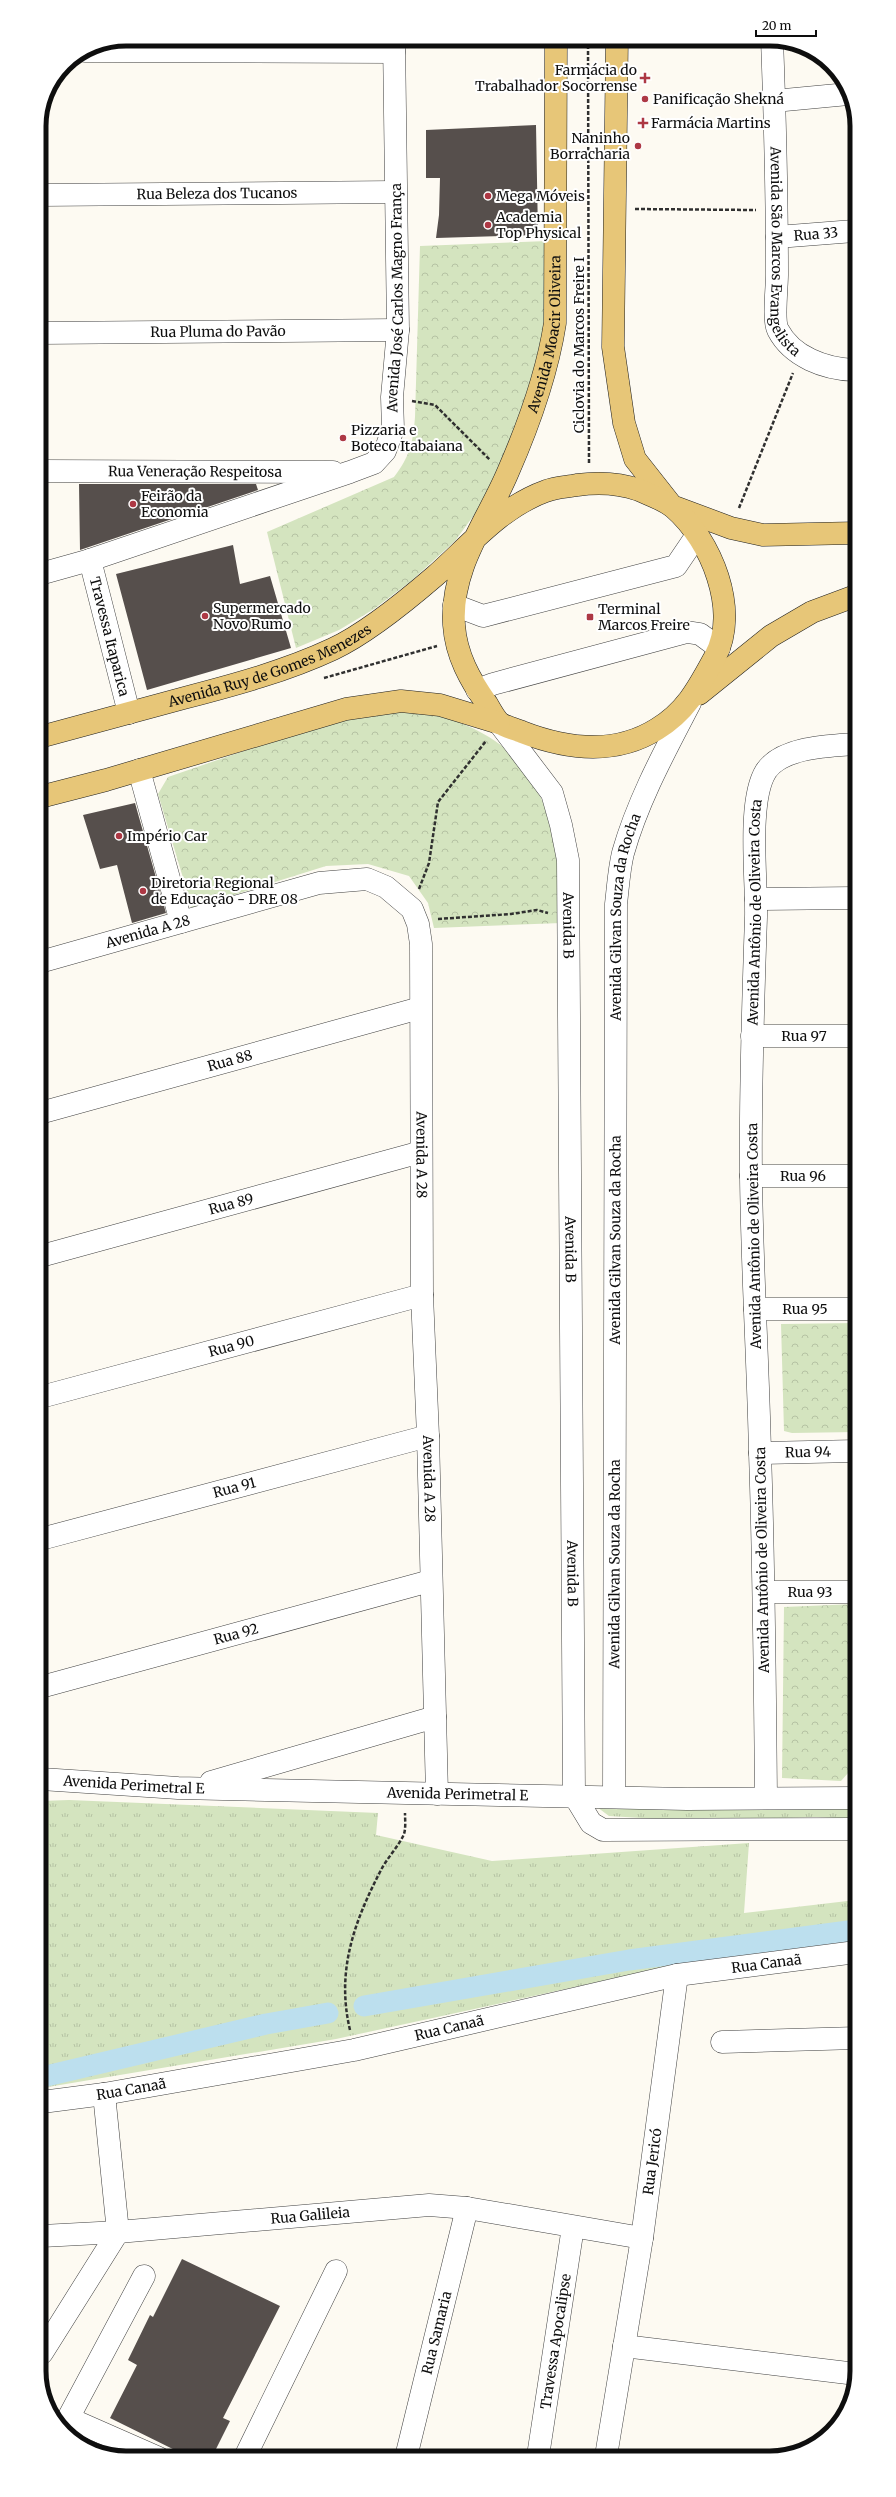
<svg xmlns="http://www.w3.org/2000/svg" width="896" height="2497" font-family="Merriweather,serif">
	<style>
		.grass { fill: url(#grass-tufts) }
		.park { fill: url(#park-crowns) }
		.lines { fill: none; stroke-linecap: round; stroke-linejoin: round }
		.canal { stroke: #bcdfee; stroke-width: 21 }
		.building { fill: #564f4c }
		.minor-casing { stroke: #414141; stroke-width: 23 }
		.major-casing { stroke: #1f1f1f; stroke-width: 23 }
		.path { stroke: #303030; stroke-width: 2.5; stroke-dasharray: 4 2; stroke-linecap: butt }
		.minor { stroke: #fff; stroke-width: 22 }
		.major { stroke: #e7c678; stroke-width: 22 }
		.poi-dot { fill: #ad3844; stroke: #fff; stroke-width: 1.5 }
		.labels { text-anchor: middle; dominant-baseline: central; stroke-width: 4; stroke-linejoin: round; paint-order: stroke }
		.poi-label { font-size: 14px; fill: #0e0e0e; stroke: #fff; text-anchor: start }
		.street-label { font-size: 14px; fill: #0e0e0e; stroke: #fff }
		.rim { fill: none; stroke: #0e0e0e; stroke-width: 5 }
	</style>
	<defs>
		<pattern id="grass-tufts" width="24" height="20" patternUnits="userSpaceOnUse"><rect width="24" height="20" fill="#d4e4bf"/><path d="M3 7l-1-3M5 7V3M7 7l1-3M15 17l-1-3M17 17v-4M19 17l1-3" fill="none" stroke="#b5c2a3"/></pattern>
		<pattern id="park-crowns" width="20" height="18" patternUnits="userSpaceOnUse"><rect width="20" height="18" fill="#d4e4bf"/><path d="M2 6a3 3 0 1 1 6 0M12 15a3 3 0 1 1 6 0" fill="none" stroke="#b5c2a3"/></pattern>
	</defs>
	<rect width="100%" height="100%" fill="#fdfaf2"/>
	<path class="grass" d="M69,1800L378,1813L376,1835L492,1861L749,1843L744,1913L856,1900V1938L713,1957L336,2039L42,2088L41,1801Z
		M597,1807H856V1819L816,1817L689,1821L609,1816Z"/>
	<path class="park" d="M548,241L550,289L534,390L485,500L455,541L411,581L374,609L339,630L296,648L267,532L394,477C410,456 413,443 415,417L420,246Z
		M421,710C445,717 468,724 489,737C551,775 563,855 561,923L434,928L428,903L409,876L368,864L326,866L192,908L158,794L168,777L270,742L368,714Z
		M856,1323V1432L792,1433L784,1431L781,1324Z
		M856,1604V1764L841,1781L782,1778L784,1607Z"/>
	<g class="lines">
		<path class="canal" d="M364,2006L629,1960L856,1930
			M42,2077L266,2024L328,2013"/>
	</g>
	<path class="building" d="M536,125L538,235L436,238L439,215L440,178H426V130Z
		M79,484H256L258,490L80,550Z
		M233,545L240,584L270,576L291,648L147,690L116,574Z
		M135,803L166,913L132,923L117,865L100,869L83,815Z
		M182,2259L280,2306L223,2418L230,2421L212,2457L191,2458L110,2418L137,2365L128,2360L150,2315L153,2317Z"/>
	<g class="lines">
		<defs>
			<g id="minor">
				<path id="s1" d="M772,39C775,118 777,197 777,275C777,287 773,321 778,330C792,357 825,369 854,370"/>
				<path d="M85,51L394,52"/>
				<path d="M774,101L848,94"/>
				<path id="s2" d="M39,195L395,192"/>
				<path id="s3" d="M777,237L854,231"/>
				<path id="s4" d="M39,333L398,330"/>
				<path id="s5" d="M40,471L333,472"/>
				<path id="s6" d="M90,560L129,713"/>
				<path id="s7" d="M40,574L90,560L350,472L374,463L385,451L393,429L392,397L398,330L394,39"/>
				<path d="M454,605L483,616L676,566L697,535"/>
				<path d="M477,690L493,684L687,632L700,634L719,648"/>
				<path id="s8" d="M499,723L552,793L561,825L568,860L574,1795L591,1823L603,1830L856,1829"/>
				<path d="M139,770L181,922"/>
				<path d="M756,899L855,898"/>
				<path id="s9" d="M40,962L319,883L367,879L386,887L412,909L418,924L421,944L422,1295L428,1436L437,1794"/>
				<path id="s10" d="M752,1036H855"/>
				<path id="s11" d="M40,1113L420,1008"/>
				<path id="s12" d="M751,1176H855"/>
				<path id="s13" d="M41,1256L421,1152"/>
				<path id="s14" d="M755,1309H856"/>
				<path id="s15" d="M41,1397L422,1295"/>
				<path id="s16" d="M760,1453L856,1451"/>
				<path id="s17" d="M41,1539L428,1436"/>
				<path id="s18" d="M764,1592H856"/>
				<path id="s19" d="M41,1687L430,1581"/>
				<path id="s20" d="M41,1779L178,1788L687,1799L856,1798"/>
				<path d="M211,1782L435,1717"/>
				<path id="s21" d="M614,1797L616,904C618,887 619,869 623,853C638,800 665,751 690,703"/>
				<path id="s22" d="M766,1798C765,1683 764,1568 760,1453C758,1361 752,1269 751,1176C750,1090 753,1003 756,917C757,880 747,801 766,771C782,747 828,746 855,744"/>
				<path d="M722,2042L857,2038"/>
				<path d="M104,2094L118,2232"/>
				<path id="s23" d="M42,2102L104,2094L354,2050L677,1975L856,1952"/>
				<path id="s24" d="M42,2236L118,2232L429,2205L467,2208L642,2238"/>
				<path d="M624,2346L856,2374"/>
				<path d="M42,2353L118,2232"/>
				<path d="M68,2418L159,2458"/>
				<path d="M64,2426L144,2276"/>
				<path id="s25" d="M538,2456L573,2227"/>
				<path id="s26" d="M606,2456L642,2238L677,1975"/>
				<path d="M245,2457L336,2271"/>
				<path id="s27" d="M406,2457L467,2208"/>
			</g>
			<g id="major">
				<path d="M617,39L613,347L624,423L635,459L672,506L731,528L763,535L855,533"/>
				<path d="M699,694L771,636L812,612L855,596"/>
				<path id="s28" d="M40,737C88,724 136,711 184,698C234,685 286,671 333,649C367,633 406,601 435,576C470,545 501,507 546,491C556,487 567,487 577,485C598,482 619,483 639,490C650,495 665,500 674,508C711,540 740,610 715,657C699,686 687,711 657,729C614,756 566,749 522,732C516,729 505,727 500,723C495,719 490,709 487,704C470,680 456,655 454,625C450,567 487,522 508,472C529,424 547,375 555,323L556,39"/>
				<path d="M40,797L106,780L346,709L401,701L440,705L499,723"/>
			</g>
		</defs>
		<use href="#minor" class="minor-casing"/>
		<use href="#major" class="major-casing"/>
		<path class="path" d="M588,39L589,463
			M635,209L756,210
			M412,401L435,405L490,460
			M739,508L793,373
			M324,678L437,646
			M419,889L429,863L438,802L486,741
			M438,919L511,914L537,910L548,913
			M350,2030C336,1971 354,1922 381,1870C387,1858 399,1846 404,1834C406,1828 405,1819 405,1813"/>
		<use href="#minor" class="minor"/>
		<use href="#major" class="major"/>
	</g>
	<g class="poi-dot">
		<path d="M643 72h4v4h4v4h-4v4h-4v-4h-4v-4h4z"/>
		<circle cx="645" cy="99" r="4"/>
		<path d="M641 117h4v4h4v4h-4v4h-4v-4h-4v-4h4z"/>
		<circle cx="638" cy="146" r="4"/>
		<circle cx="488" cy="196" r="4"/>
		<circle cx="488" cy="225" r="4"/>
		<circle cx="343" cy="438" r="4"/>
		<circle cx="133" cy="504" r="4"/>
		<circle cx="205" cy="616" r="4"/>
		<rect x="586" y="613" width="8" height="8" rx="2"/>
		<circle cx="119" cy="836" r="4"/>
		<circle cx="143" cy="891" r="4"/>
	</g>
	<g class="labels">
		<g class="poi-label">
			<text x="637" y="70" text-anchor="end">Farmácia do<tspan x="637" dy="16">Trabalhador Socorrense</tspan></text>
			<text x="653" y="99">Panificação Shekná</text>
			<text x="651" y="123">Farmácia Martins</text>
			<text x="630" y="138" text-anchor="end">Naninho<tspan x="630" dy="16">Borracharia</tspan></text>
			<text x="496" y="196">Mega Móveis</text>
			<text x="496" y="217">Academia<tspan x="496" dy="16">Top Physical</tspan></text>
			<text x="351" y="430">Pizzaria e<tspan x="351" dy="16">Boteco Itabaiana</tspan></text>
			<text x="141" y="496">Feirão da<tspan x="141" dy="16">Economia</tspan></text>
			<text x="213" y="608">Supermercado<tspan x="213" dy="16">Novo Rumo</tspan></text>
			<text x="598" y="609">Terminal<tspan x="598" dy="16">Marcos Freire</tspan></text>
			<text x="127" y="836">Império Car</text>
			<text x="151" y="883">Diretoria Regional<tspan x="151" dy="16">de Educação - DRE 08</tspan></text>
		</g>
		<g class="street-label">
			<text stroke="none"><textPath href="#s2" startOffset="178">Rua Beleza dos Tucanos</textPath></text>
			<text stroke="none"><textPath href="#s3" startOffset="39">Rua 33</textPath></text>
			<text stroke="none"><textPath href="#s1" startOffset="215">Avenida São Marcos Evangelista</textPath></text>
			<text stroke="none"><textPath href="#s7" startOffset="523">Avenida José Carlos Magno França</textPath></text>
			<text stroke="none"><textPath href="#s4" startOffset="179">Rua Pluma do Pavão</textPath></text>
			<text stroke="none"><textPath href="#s28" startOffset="1548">Avenida Moacir Oliveira</textPath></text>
			<text transform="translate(579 345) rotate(-90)">Ciclovia do Marcos Freire I</text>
			<text stroke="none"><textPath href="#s5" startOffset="155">Rua Veneração Respeitosa</textPath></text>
			<text stroke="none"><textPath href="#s6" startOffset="79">Travessa Itaparica</textPath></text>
			<text stroke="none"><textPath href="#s28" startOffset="241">Avenida Ruy de Gomes Menezes</textPath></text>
			<text stroke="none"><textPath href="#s22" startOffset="886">Avenida Antônio de Oliveira Costa</textPath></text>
			<text stroke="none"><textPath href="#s21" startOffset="881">Avenida Gilvan Souza da Rocha</textPath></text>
			<text stroke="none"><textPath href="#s8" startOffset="222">Avenida B</textPath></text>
			<text stroke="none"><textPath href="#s9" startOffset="112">Avenida A 28</textPath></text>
			<text stroke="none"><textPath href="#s10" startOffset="52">Rua 97</textPath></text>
			<text stroke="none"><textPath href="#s11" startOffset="197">Rua 88</textPath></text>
			<text stroke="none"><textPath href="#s9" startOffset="640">Avenida A 28</textPath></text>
			<text stroke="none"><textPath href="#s12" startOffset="52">Rua 96</textPath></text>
			<text stroke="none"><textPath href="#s13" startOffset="197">Rua 89</textPath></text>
			<text transform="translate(754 1236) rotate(-91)">Avenida Antônio de Oliveira Costa</text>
			<text stroke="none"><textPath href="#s21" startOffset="557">Avenida Gilvan Souza da Rocha</textPath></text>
			<text stroke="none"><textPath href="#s8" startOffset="546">Avenida B</textPath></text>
			<text stroke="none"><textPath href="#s14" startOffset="50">Rua 95</textPath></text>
			<text stroke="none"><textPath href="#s15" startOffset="197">Rua 90</textPath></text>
			<text stroke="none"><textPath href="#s16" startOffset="48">Rua 94</textPath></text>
			<text stroke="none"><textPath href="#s9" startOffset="964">Avenida A 28</textPath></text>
			<text stroke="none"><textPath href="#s17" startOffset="200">Rua 91</textPath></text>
			<text transform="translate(762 1560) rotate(-91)">Avenida Antônio de Oliveira Costa</text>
			<text stroke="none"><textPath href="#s21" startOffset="233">Avenida Gilvan Souza da Rocha</textPath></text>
			<text stroke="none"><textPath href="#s8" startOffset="870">Avenida B</textPath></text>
			<text stroke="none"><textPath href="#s18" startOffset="46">Rua 93</textPath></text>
			<text stroke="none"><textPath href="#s19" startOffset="202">Rua 92</textPath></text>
			<text stroke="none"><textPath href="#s20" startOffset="93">Avenida Perimetral E</textPath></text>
			<text stroke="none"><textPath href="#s20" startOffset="417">Avenida Perimetral E</textPath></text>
			<text stroke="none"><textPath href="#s23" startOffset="738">Rua Canaã</textPath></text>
			<text stroke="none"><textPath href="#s23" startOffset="414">Rua Canaã</textPath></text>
			<text stroke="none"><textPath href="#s23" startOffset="90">Rua Canaã</textPath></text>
			<text stroke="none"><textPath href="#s26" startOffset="298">Rua Jericó</textPath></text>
			<text stroke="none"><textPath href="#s24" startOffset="269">Rua Galileia</textPath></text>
			<text stroke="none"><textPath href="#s27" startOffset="128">Rua Samaria</textPath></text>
			<text stroke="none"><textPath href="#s25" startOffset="116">Travessa Apocalipse</textPath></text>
		</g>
	</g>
	<path d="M0 0H896V2497H0ZM126 46H770A80 80 0 0 1 850 126V2371A80 80 0 0 1 770 2451H126A80 80 0 0 1 46 2371V126A80 80 0 0 1 126 46Z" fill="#fff" fill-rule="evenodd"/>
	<path class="rim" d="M126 46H770A80 80 0 0 1 850 126V2371A80 80 0 0 1 770 2451H126A80 80 0 0 1 46 2371V126A80 80 0 0 1 126 46Z"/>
	<path d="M756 30v6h60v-6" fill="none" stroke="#0e0e0e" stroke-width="2"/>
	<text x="762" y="30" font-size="12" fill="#0e0e0e" stroke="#ffffff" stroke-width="3" paint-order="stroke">20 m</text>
</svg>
